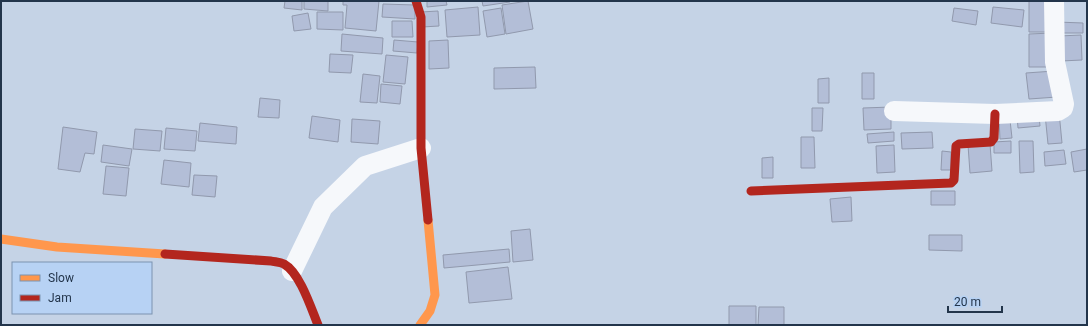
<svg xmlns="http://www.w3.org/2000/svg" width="1088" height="326" font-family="Roboto,sans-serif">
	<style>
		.building { fill: #b3bed7; stroke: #9199ad }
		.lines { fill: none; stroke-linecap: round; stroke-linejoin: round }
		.street { stroke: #f6f8fb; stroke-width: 20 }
		.slow { stroke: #ff974d; stroke-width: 9 }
		.jam { stroke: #b3261e; stroke-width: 9 }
	</style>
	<rect width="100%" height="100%" fill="#c5d3e6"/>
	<path class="building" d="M285,1H302V10L284,8Z
		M304,1H328V11L304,9Z
		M343,1H379L376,31L345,28L347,5H343Z
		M427,1H446L447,5L427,7Z
		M482,1H510V2L483,6Z
		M528,1L533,29L506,34L502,5Z
		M1029,1H1052V32H1029Z
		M383,4L415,5V19L382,17Z
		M478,7L480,35L447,37L445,10Z
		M993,7L1024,10L1022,27L991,23Z
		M501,8L505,34L487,37L483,11Z
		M954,8L978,11L976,25L952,21Z
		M438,11L439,26L422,27L421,12Z
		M317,12H343V30L317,29Z
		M308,13L311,29L294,31L292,16Z
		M392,21H412L413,37H392Z
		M1057,22L1083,23V33H1057Z
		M1052,33L1053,67H1029V34Z
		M342,34L383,38L382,54L341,51Z
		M1081,35L1082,60L1061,61L1059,36Z
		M394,40L418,42L417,53L393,51Z
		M448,40L449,68L429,69V41Z
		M330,54L353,55L351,73L329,72Z
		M386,55L408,57L405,84L383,82Z
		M535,67L536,88L494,89V68Z
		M1054,71L1057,97L1029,99L1026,73Z
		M862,73H874V99H862Z
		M363,74L380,76L377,103L360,102Z
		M829,78V103H818V79Z
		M381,84L402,86L400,104L380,102Z
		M260,98L280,100L279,118L258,117Z
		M891,107V129L864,130L863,108Z
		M812,108H823L822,131H812Z
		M1059,112L1062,143L1048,144L1045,114Z
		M1039,115L1040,126L1018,128L1017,116Z
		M312,116L340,120L338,142L309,138Z
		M352,119L380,121L378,144L351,142Z
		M999,119L1010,120L1012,138L1000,139Z
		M200,123L237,127L236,144L198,141Z
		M63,127L97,132L94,154L85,153L80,172L58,169Z
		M166,128L197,131L195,151L164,149Z
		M135,129L162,131L160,151L133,149Z
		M894,132V141L868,143L867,134Z
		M932,132L933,148L902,149L901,133Z
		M801,137H814L815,168H801Z
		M1011,141V153H994V142Z
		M1019,141H1033L1034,172L1020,173Z
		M990,144L992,171L970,173L968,145Z
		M103,145L132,149L129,166L101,162Z
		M894,145L895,172L877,173L876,146Z
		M1087,149V170L1074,172L1071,152Z
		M1064,150L1066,164L1045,166L1044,152Z
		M942,151L951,152V170H941Z
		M773,157V178H762V158Z
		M164,160L191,163L189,187L161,184Z
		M106,166L129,168L126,196L103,194Z
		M194,175L217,176L215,197L192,195Z
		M931,191H955V205H931Z
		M851,197L852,221L832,222L830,199Z
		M530,229L533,260L513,262L511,231Z
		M929,235H962V251L929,250Z
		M509,249L510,262L444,268L443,255Z
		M508,267L512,299L469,303L466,272Z
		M729,306H756V325H729Z
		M759,307H784V325H758Z"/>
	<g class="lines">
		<path class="street" d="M894,111L995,114L1058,111L1063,108L1064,104L1055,62L1054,1
			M292,271L323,207L365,166L421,148"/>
		<path class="slow" d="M1,239L57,247L165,254
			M420,325L430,311L435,295L428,220"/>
		<path class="jam" d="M416,1L421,17V148L428,220
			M751,191L951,183L954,180L956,146L959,144L991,142L994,138L995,114
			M165,254L271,261C275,262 280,262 284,264C300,273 311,308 318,325"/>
	</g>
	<rect width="1088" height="326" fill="none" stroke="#23354b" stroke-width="4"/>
	<rect x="12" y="262" width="140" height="52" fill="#b7d2f4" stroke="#7c93b0"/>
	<rect x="20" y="275" width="20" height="6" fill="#ff974d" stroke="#7c93b0"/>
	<text x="48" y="282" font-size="12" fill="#23354b">Slow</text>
	<rect x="20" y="295" width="20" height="6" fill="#b3261e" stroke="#7c93b0"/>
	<text x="48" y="302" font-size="12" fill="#23354b">Jam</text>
	<path d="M948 306v6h54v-6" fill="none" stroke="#23354b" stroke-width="2"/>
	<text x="954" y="306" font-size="12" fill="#23354b" stroke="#b7d2f4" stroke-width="3" paint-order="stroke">20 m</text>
</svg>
